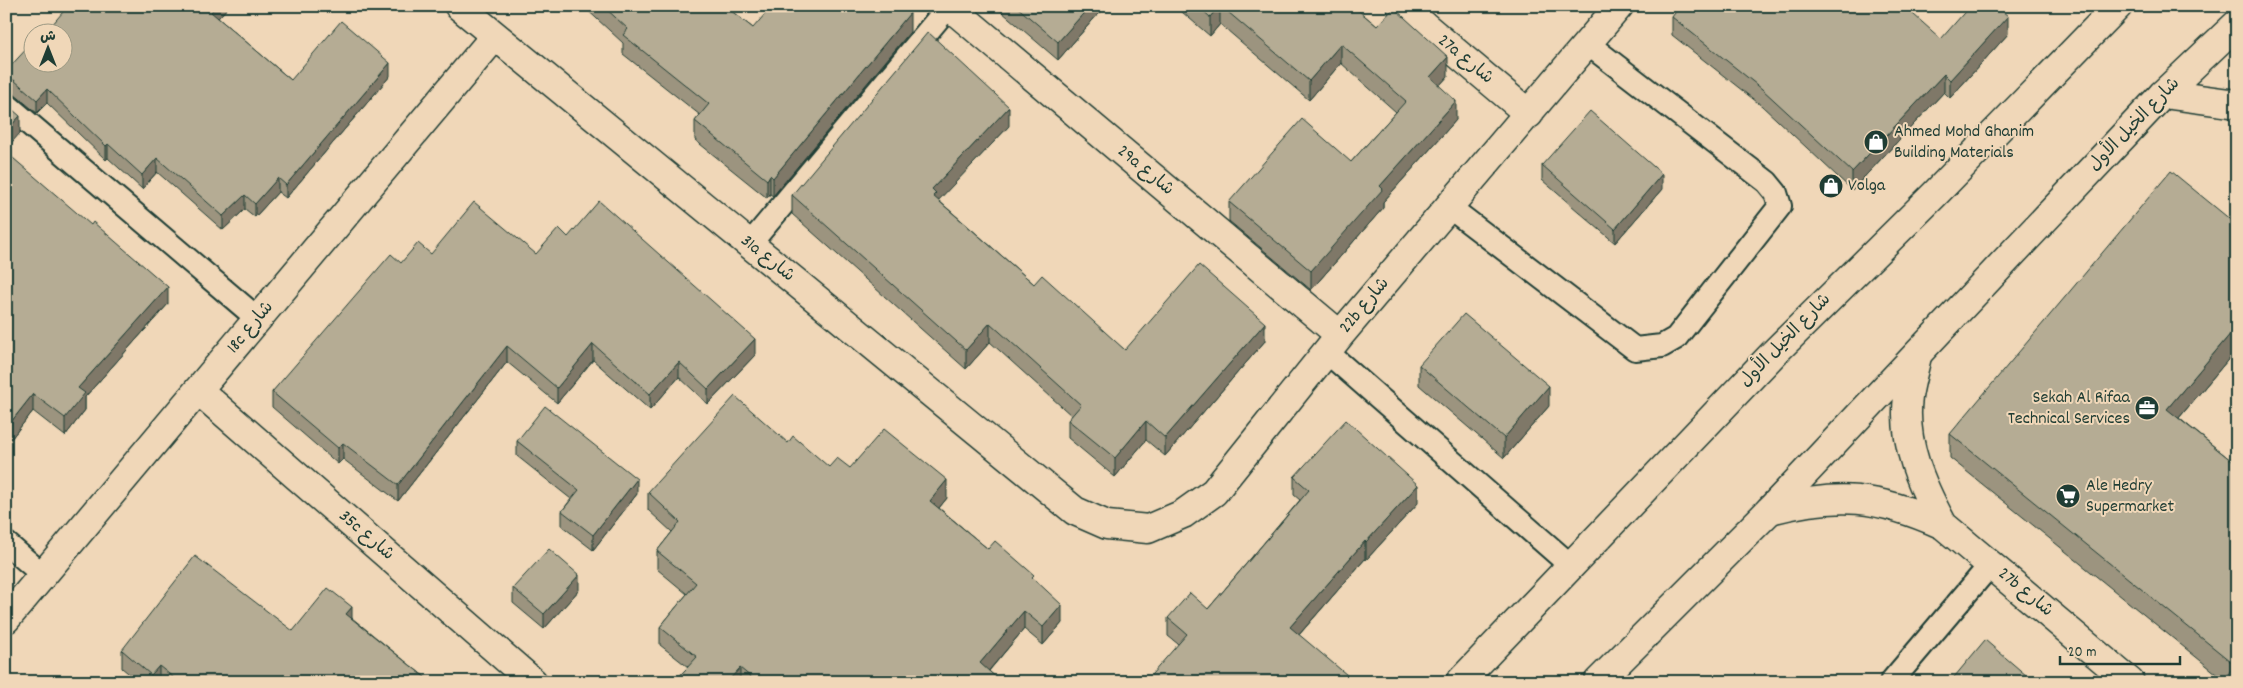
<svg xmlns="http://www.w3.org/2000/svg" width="2243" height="688" font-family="Dekko,'Playpen Sans Arabic',sans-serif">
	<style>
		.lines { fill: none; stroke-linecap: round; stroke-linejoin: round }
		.service-casing { stroke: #1f3d34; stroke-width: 26 }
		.minor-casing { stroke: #1f3d34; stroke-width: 31 }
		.secondary-casing { stroke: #1f3d34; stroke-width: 31 }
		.service { stroke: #f0d7b8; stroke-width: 22 }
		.minor { stroke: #f0d7b8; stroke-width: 28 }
		.secondary { stroke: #f0d7b8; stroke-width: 28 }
		.wall { fill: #9c947f; stroke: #1f3d34 }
		.shaded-wall { fill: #7f7868; stroke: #1f3d34 }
		.building { fill: #b5ac94; stroke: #1f3d34 }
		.labels { text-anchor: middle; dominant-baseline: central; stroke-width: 4; stroke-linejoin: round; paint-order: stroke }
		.street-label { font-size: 18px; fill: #1f3d34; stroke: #f0d7b8 }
		.poi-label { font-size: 18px; fill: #1f3d34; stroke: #f0d7b8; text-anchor: start }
	</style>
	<rect width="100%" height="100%" fill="#f0d7b8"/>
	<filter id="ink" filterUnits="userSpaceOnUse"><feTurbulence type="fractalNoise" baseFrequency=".02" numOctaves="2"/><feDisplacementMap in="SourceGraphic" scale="10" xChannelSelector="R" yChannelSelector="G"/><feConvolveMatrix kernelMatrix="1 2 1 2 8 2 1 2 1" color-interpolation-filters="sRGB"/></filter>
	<g filter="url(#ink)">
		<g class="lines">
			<defs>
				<path id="service" d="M6,104L258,319
					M1449,207L1635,349L1662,346L1676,338L1780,206L1776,193L1767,182L1588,44
					M749,245L949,6
					M1327,352L1570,565
					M6,543L43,575
					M1891,682L1991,564"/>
				<path id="minor" d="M459,6L1075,511L1107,525L1148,529L1183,514L1214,492L1340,335L1619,6
					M949,6L1340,335
					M1401,6L1529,114
					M2163,94L2237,104
					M1917,356C1914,370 1910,383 1908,397C1902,443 1922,486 1943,525
					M198,390L533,682
					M1770,510C1839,492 1878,496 1943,525L2130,682
					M6,619L495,36"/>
				<path id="secondary" d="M1460,682L1774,353L1934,195L2118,6
					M1598,682L1770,510L2163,94L2237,24"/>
			</defs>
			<use href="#service" class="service-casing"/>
			<use href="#minor" class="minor-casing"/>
			<use href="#secondary" class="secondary-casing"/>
			<use href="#service" class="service"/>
			<use href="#minor" class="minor"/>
			<use href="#secondary" class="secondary"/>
		</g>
		<path class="wall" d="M68,6H229L218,18L291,80L390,76L286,198L278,192L255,217L245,209L223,230L157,172L142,189L108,158L106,160L47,103L37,113L14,94L8,91L6,92V71L32,62Z
			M583,6H725L753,28L910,32L773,196L770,194L767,198L695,140V121L700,115L623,54V43Z
			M995,6H1105L1058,60Z
			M1175,6H1353L1377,26L1448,76L1439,86L1456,120L1383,202V208L1311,290L1229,221V202L1351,162L1396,112L1341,63L1309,100L1220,24L1210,36Z
			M1672,17L1941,39L2008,34L1950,98L1944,92L1852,190L1762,106L1672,35Z
			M1009,126L938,200L1034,284L1125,350L1265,341L1165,456L1146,440L1115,477L1068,438V420L1072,416L990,342L966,369L792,214V195Z
			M6,152L168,304L85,397V410L65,436L33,411L7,444H6Z
			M1542,165L1662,189L1615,243L1542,180Z
			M2237,225V349L2179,418L2237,465V682H2227L1950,458V434Z
			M568,237L755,355L708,404L679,377L650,410L593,360L557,403L507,362L398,501L343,459L338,464L272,407V392L401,263L431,254H536Z
			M1419,365L1549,406L1504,458L1419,385Z
			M517,441L637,494L593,550L562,526V511L571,499L517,456Z
			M788,443L829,467L850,468L947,498L939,508L988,549L1034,579L1062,623L1043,645L1024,629L989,671L1001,682H674L688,667L660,645V627L687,594L657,569V551L672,532L648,510V492Z
			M1294,477L1418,503L1366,560L1365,559L1299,635L1347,682L1178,644L1168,636V618L1208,609L1300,500L1294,495Z
			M513,588L579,590L544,629L513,603Z
			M352,618L431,682H139L122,668V650L293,631Z"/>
		<path class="shaded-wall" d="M216,6H229L211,26V12Z
			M1090,6H1105L1058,60V42Z
			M1219,6H1220V24L1210,36V17Z
			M910,13V32L773,196V178Z
			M2008,16V34L1950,98V80Z
			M1341,44V63L1309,100V81Z
			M1448,57V76L1430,96V77Z
			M390,63V76L286,198V185Z
			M1944,74V92L1852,190V172Z
			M8,77V91L6,92V78Z
			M47,89V103L37,113V100Z
			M1456,101V120L1383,202V208L1311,290V271L1380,186Z
			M1009,107V126L936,203V211L932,189Z
			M20,116V133L6,149V131Z
			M108,144V158L106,160V146Z
			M157,158V172L142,189V175Z
			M1662,174V189L1615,243V229Z
			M770,175V194L767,198V180Z
			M278,178V192L255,217V204Z
			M245,195V209L223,230V216Z
			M168,287V304L85,397V410L65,436V418L78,388Z
			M990,323V342L966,369V350Z
			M1265,323V341L1165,456V438Z
			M2237,326V349L2167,432V409Z
			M755,339V355L708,404V389Z
			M593,344V360L557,403V388Z
			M507,346V362L398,501V485Z
			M679,362V377L650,410V394Z
			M1549,386V406L1504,458V438Z
			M33,394V411L7,444V427Z
			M1146,421V440L1115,477V458Z
			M343,443V459L338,464V448Z
			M637,479V494L593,550V535Z
			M947,480V498L930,519V501Z
			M1418,485V503L1366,560V542Z
			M1365,541V559L1290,645V627Z
			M579,575V590L544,629V614Z
			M1062,605V623L1043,645V627Z
			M352,607V625L346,614Z
			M1024,611V629L980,681V663Z
			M159,666V682H151V675Z
			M740,668V682H727Z
			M1347,675V682H1341Z"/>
		<path class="building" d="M68,6H216L211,12L291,80L341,21L390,63L286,185L278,178L255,204L245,195L223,216L157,158L142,175L108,144L106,146L47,89L37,100L14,80L8,77L6,78V71L31,44L32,45V62H62V32H46Z
			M603,6H725L753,28L772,6H902L910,13L773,178L770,175L767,180L695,121L709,104L623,35L628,29Z
			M1016,6H1090L1058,42Z
			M1198,6H1219L1210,17Z
			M1221,6H1353L1377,26L1394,8L1448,57L1430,77L1456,101L1380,186L1383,189L1311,271L1229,202L1302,119L1351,162L1406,101L1341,44L1309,81Z
			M1680,6H1904L1941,39L1970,6H1996L2008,16L1950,80L1944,74L1852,172L1762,89L1672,17Z
			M928,32L1009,107L932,189L936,193L933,196L1034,284L1042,275L1125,350L1199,265L1265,323L1165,438L1146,421L1115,458L1068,420L1081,405L990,323L966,350L792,195Z
			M6,104L20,116L6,131Z
			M1590,111L1662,174L1615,229L1542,165Z
			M6,152L91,225L93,222L168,287L78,388L85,393L65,418L33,394L7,427L6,426Z
			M2171,171L2237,225V326L2167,409L2237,465V682L2228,674L2235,665L1950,434Z
			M599,201L755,339L708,389L679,362L650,394L593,344L557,388L507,346L398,485L343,443L338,448L272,392L391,254L401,263L418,243L431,254L474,202L536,254L559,228L568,237Z
			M1464,314L1549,386L1504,438L1419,365Z
			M735,396L788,443L793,436L829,467L837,458L850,468L884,429L947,480L930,501L988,549L995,541L1034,575L1032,577L1062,605L1043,627L1024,611L980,663L1001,682H757L740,668L727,682H674L697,657L660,627L696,583L657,551L680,522L648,492Z
			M545,406L637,479L593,535L562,511L579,490L517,441Z
			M1346,420L1418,485L1366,542L1365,541L1290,627L1347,675L1341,682H1145L1187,634L1168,618L1190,593L1208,609L1309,490L1294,477Z
			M549,549L579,575L544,614L513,588Z
			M195,556L293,631L328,588L352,607L346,614L431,682H179L159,666L151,675L122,650Z
			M1985,640L2034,682H1950Z"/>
	</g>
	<defs>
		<symbol id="shop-disc" viewBox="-11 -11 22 22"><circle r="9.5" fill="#1f3d34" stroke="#f0d7b8"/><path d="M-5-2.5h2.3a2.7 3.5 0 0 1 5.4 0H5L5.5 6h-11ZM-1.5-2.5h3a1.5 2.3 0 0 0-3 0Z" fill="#fff"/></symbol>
		<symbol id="office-disc" viewBox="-11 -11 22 22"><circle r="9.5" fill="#1f3d34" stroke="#f0d7b8"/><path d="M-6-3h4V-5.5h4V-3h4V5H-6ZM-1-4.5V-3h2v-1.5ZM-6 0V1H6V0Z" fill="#fff"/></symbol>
		<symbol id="supermarket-disc" viewBox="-11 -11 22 22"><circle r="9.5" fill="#1f3d34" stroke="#f0d7b8"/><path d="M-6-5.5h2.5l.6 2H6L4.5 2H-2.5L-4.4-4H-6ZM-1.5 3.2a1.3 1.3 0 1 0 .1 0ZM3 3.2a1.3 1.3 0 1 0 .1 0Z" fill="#fff"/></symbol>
	</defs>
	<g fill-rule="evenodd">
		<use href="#shop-disc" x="1862" y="128" width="28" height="28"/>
		<use href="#shop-disc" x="1817" y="172" width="28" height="28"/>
		<use href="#office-disc" x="2133" y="394" width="28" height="28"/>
		<use href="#supermarket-disc" x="2054" y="482" width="28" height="28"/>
	</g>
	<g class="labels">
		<g class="street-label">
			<text transform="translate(1465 60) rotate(40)">27a شارع</text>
			<text transform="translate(2135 125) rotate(-46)">شارع الخيل الأول</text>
			<text transform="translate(1145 171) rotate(40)">29a شارع</text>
			<text transform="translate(767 259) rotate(39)">31a شارع</text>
			<text transform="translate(1365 306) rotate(-50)">22b شارع</text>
			<text transform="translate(251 328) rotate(-50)">18c شارع</text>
			<text transform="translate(1786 341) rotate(-46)">شارع الخيل الأول</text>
			<text transform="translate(366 536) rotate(41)">35c شارع</text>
			<text transform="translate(2025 593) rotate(40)">27b شارع</text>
		</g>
		<g class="poi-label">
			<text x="1894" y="132">Ahmed Mohd Ghanim<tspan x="1894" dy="21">Building Materials</tspan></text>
			<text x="1848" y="186">Volga</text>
			<text x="2130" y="398" text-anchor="end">Sekah Al Rifaa<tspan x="2130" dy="21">Technical Services</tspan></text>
			<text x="2086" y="486">Ale Hedry<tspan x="2086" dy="21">Supermarket</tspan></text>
		</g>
	</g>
	<rect width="2243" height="688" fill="none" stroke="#f0d7b8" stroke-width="25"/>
	<rect x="12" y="12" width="2218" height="663" fill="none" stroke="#1f3d34" stroke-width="2" filter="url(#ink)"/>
	<g transform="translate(48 48)"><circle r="24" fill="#f0d7b8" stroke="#9c9983"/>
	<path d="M0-4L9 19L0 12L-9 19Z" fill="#1f3d34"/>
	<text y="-8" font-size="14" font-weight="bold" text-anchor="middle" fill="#1f3d34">ش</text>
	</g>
	<path d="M2060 656v8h120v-8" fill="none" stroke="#1f3d34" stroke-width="2.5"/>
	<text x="2068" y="656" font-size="15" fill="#1f3d34" stroke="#f0d7b8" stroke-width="4" paint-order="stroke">20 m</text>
</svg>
